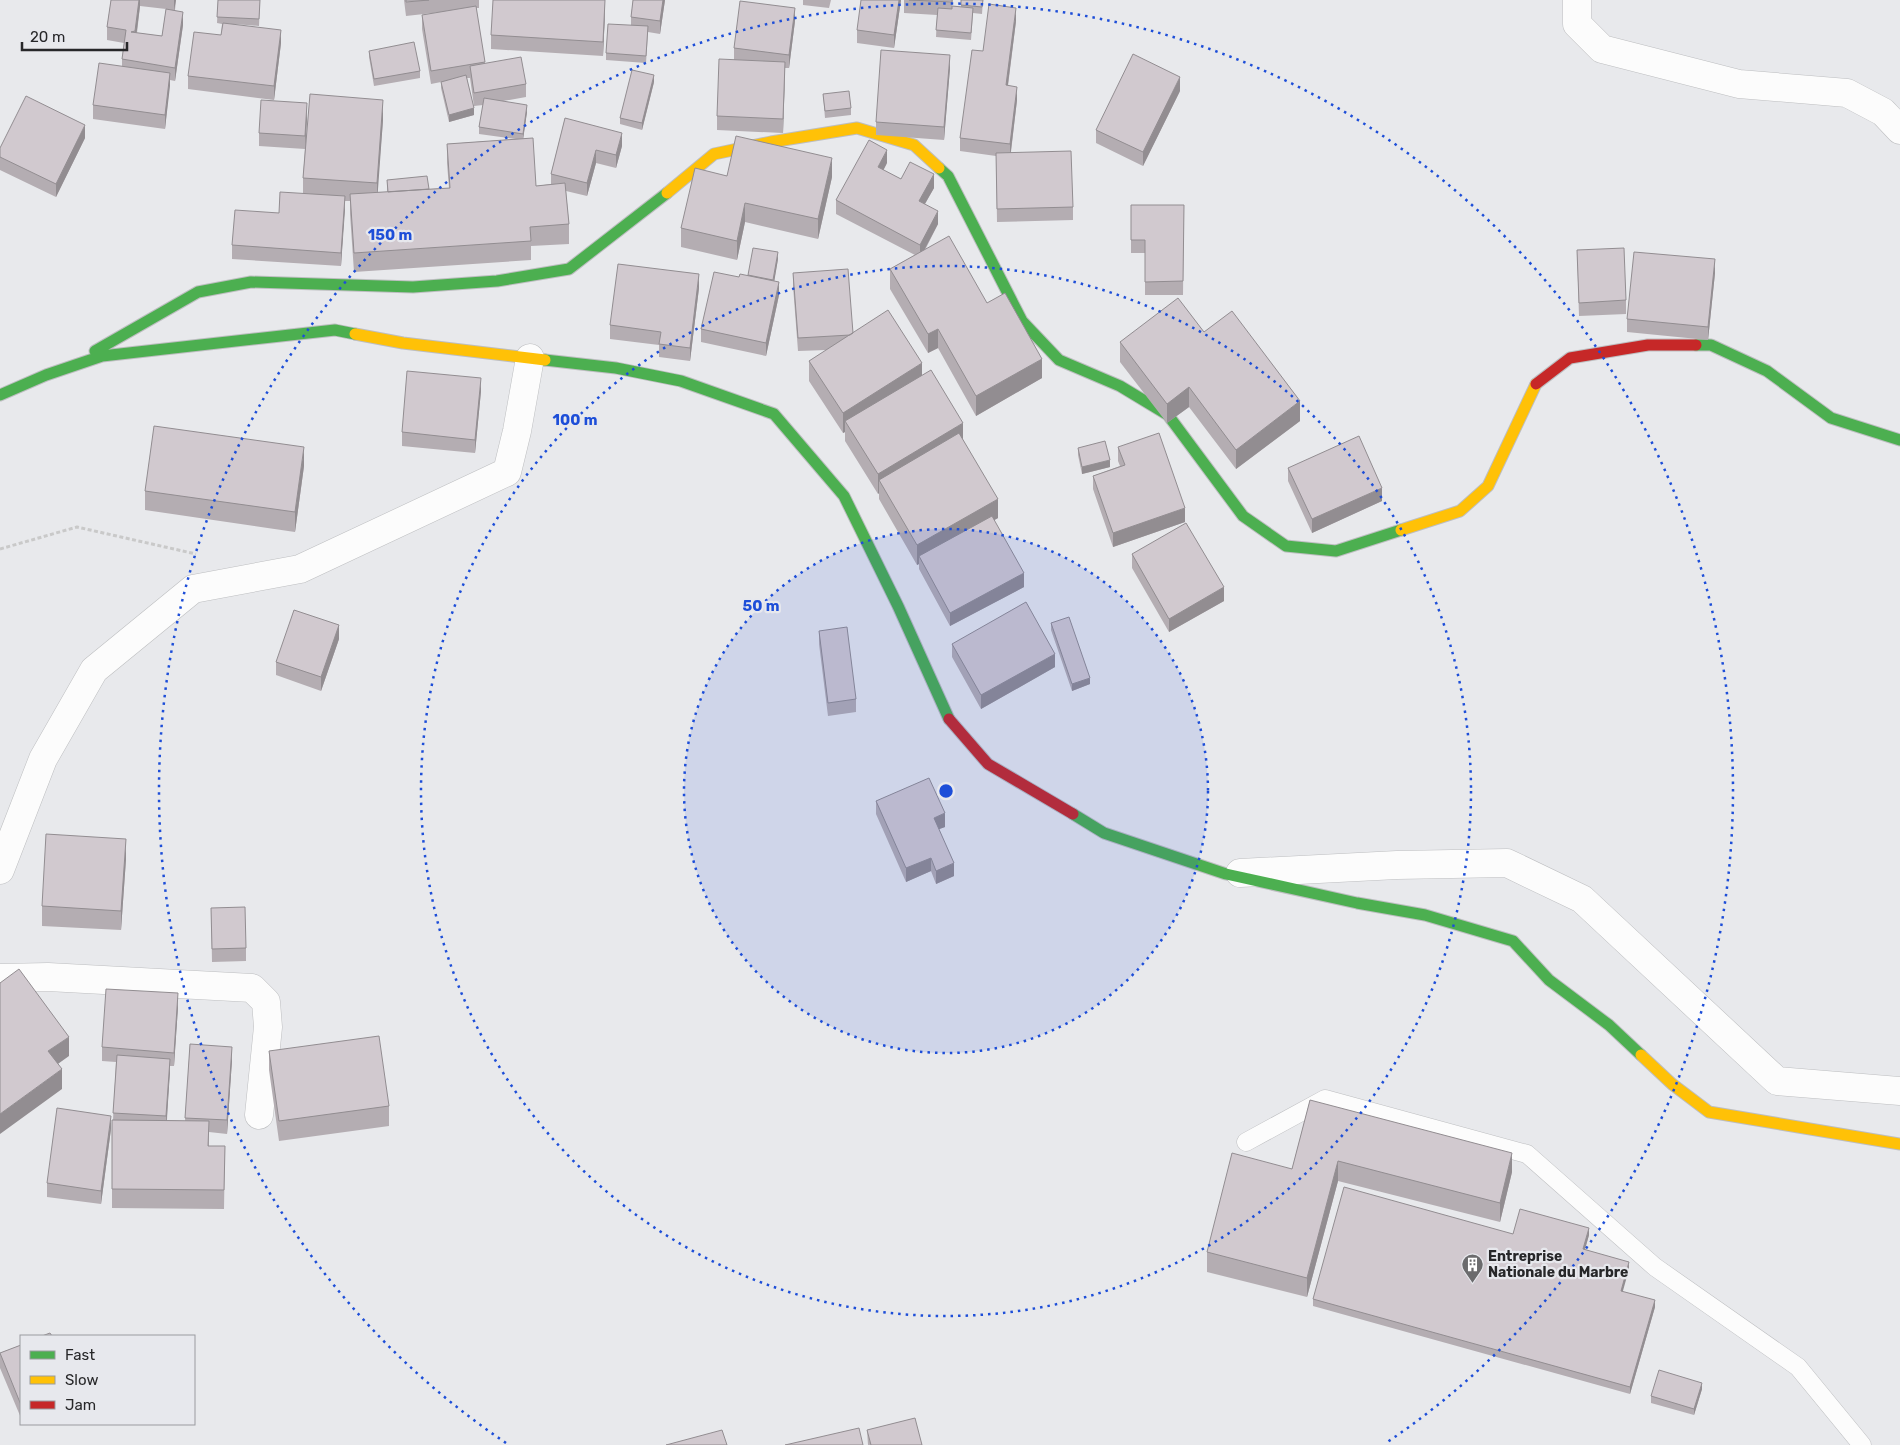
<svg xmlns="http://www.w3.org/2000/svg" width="1900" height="1445" font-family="Rubik,sans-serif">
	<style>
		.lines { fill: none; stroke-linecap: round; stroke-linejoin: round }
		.lane-casing { stroke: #bdbec0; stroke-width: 19 }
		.street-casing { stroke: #bdbec0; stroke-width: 29 }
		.fast-casing { stroke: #bdbec0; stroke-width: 13 }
		.slow-casing { stroke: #bdbec0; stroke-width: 13 }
		.jam-casing { stroke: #bdbec0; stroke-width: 13 }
		.path { stroke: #c9c9c9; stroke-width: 3; stroke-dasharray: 4 2.5; stroke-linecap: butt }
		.lane { stroke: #fcfcfc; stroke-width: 18 }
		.street { stroke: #fcfcfc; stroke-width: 28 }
		.fast { stroke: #4caf50; stroke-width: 11 }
		.slow { stroke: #ffc107; stroke-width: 11 }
		.jam { stroke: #c62828; stroke-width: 11 }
		.wall { fill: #b4adb2; fill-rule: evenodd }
		.shaded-wall { fill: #928d91 }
		.building { fill: #d1c9cf; stroke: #928d91 }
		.ring { fill: none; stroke: #1d4ed8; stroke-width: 2.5; stroke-dasharray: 2.5 5 }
		.labels { text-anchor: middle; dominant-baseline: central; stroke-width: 4.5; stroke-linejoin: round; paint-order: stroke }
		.poi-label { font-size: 14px; font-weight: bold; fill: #272729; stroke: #e7e8ed; text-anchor: start }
		.centre { fill: #1d4ed8; stroke: #e7e8ed; stroke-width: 2.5 }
		.ring-label { font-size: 15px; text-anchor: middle; font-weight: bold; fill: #1d4ed8; stroke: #e7e8ed; stroke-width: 4.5; stroke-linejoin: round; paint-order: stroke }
	</style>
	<rect width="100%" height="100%" fill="#e8e9ec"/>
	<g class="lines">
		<defs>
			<path id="lane" d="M1246,1142L1325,1099L1527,1154L1655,1267L1798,1367L1862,1445"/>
			<path id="street" d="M1577,0V24L1602,49L1739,84L1847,93L1883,112L1900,130
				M0,870L43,759L94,670L193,589L300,569L507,472L517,431L530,358
				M1240,873L1397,865L1507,863L1582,899L1777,1081L1900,1091
				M0,978L48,977L252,988L266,1002L268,1027L259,1115"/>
			<path id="fast" d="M939,168L948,176L1022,321L1059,360L1120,386L1168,415L1243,516L1286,546L1336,551L1401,530
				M1696,345H1711L1767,371L1831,418L1900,440
				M95,351L198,292L251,282L413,287L497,281L569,269L667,193
				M545,360L616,368L681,381L774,414L844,496L898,606L949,719
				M0,395L46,375L102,356L335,330L355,334
				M1073,814L1104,833L1226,874L1357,903L1425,915L1513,941L1549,980L1609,1025L1641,1055"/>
			<path id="slow" d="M667,193L714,154L771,142L857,128L914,145L939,168
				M355,334L403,343L545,360
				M1401,530L1460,511L1488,486L1536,384
				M1641,1055L1672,1084L1709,1112L1900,1144"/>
			<path id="jam" d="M1536,384L1570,358L1648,345H1696
				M949,719L988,764L1073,814"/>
		</defs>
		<use href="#lane" class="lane-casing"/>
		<use href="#street" class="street-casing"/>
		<use href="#fast" class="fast-casing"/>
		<use href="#slow" class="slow-casing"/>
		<use href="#jam" class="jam-casing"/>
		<path class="path" d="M0,549L77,527L196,554"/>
		<use href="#lane" class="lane"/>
		<use href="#street" class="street"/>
		<use href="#fast" class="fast"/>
		<use href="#slow" class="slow"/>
		<use href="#jam" class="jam"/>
	</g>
	<path class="wall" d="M111,0H176L175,10L183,25L175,81L170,80L165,129L93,119V105L122,66V59L124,43L107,40V27ZM140,6L166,9L162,36L137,33Z
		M218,0H260L259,26L234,24L281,43L274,100L188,89V76L221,35L222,24L217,23Z
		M404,0H479V8H476L485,64L526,84V97L503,101L527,112L523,139L536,186L551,184V174L565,118L622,146L616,168L596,163L587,196L566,191L569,224V244L531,246V260L354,272L350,214V201H345L341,266L232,259V245L279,213L303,193V178L305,149L259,146V133L307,117L306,148L383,120L377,192H387V180L429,189L449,188L447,163V144L516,139L479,134V127L483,105L474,106L470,78H467L474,115L449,122L441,88V82L431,84L422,29V15L442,12L406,16Z
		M633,0H665L660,34L648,32L646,63L606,60V53L631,25V17Z
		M803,0H831L829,8L803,5Z
		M901,0L894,48L857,43V30Z
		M904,0H953L952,6L961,7V0H983L982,14L973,13L971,40L936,37L937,15L904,13Z
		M605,13L603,56L491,49V35Z
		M795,21L789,68H785L783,133L717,130V116L734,60V48Z
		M1016,21L1008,86L1017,100L1011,152L1073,207V220L997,222L996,156L960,151V138L983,51Z
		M369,51L420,71V78L374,86L369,57Z
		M950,68L944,140L876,135V122Z
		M654,82L642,130L620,124V118Z
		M1180,91L1143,166L1096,143V130Z
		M823,94L851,108V115L825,118Z
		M85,138L56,197L0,170V148Z
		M887,163L883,170L901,179L934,188L925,204L938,224L925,250L987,303L1042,378L976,416L938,348L928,353L890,289V269L915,255L836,214V200Z
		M727,176L832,177L818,239L745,222L737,260L681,247V228Z
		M1131,205H1184L1183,295H1145V253H1131Z
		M1577,250L1626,300V314L1579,316Z
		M778,259L774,281L779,295L766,356L701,342V329L739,277L748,275Z
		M793,273L853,333L922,375L963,440L998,518L994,520L1024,587L950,626L919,569V564L917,565L879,499V493L878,494L845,441V432L843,433L809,381V361L827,350L798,351L793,286Z
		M1715,273L1708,340L1627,332V319Z
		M699,288L690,361L659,357V345L610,339V325Z
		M1204,332L1300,421L1236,469L1189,407L1167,423L1120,362V342Z
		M481,391L475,453L402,446V432Z
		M1118,447L1185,522L1113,547L1093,489V476L1120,466L1118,461Z
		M1078,448L1110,467L1082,474L1078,455Z
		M304,466L295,532L145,510V491Z
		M1288,468L1382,501L1312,533L1288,481Z
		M1132,554L1224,601L1169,632L1132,568Z
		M1051,623L1090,684L1072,691L1051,630Z
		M819,631L856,699V712L828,716L819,644Z
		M339,639L321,691L276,675V662Z
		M952,644L1055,667L981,709L952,657Z
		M876,801L945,827L939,829L954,876L936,884L931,871L906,882L876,814Z
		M126,859L121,930L42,926V906Z
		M211,908L246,948V961L212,962Z
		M178,1007L174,1066H170L167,1120L185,1121L190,1044L232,1060L227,1134L209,1132V1146H225L224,1209L112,1208V1120H113L116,1062L102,1061V1047Z
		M269,1051L389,1106V1126L279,1141L269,1070Z
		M1310,1100L1512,1172L1500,1222L1338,1181L1307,1297L1207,1272V1252L1292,1169Z
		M111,1129L101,1204L47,1197V1183Z
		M1513,1234L1589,1235L1585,1249L1629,1269L1622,1291L1655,1307L1630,1394L1313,1306V1299Z
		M21,1345V1418L0,1368V1353Z
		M1702,1389L1694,1415L1651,1403V1396Z
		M867,1430L922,1445H868Z"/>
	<path class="shaded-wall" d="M139,0H140V6L135,45V31Z
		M174,0H176L174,11Z
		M605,0V13L603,56V42Z
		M663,0H665L660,34V21Z
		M899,0H901L894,48V35Z
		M795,8V21L789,68V55Z
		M1016,8V21L1006,99V85Z
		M183,12V25L175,81V68Z
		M281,30V43L274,100V86Z
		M950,55V68L944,140V127Z
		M785,62V75L783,133V119Z
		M170,73V86L165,129V115Z
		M654,75V82L642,130V123Z
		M1180,77V91L1143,166V152Z
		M1017,87V100L1010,158V144Z
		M383,100V120L377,203V183Z
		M307,103V117L305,149V136Z
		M527,105V112L523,140V134Z
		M474,108V115L449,122V115Z
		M85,125V138L56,197V184Z
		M622,133V146L616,168V155Z
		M596,150V163L587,196V183Z
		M887,150V163L878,181V167Z
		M832,158V177L818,239V219Z
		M934,174V188L919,214V201Z
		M345,196V210L341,266V253Z
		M745,203V222L737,260V241Z
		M938,211V224L920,258V245Z
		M778,252V259L773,289V282Z
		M1715,259V273L1708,340V327Z
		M699,274V288L690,361V348Z
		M779,282V295L766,356V343Z
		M938,329V348L928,353V334Z
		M1042,359V378L976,416V396Z
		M922,363V383L845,421V432L843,433V413Z
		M481,378V391L475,453V440Z
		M1189,387V407L1167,423V404Z
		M1300,401V421L1236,469V450Z
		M963,423V442L879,480V493L878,494V474Z
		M304,447V466L295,532V512Z
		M1110,460V467L1082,474V467Z
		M1382,488V501L1312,533V519Z
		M998,499V518L922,562L919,556V564L917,565V545Z
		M1185,508V522L1113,547V533Z
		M1024,573V587L950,626V613Z
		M1224,587V601L1169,632V619Z
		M339,625V639L321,691V677Z
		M1055,654V667L981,709V695Z
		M1090,678V684L1072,691V684Z
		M945,813V827L934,831V818Z
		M126,839V859L121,930V911Z
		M931,858V871L906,882V868Z
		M954,863V876L936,884V871Z
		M178,993V1007L174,1066V1053Z
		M69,1037V1056L48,1071V1051Z
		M232,1047V1060L227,1134V1120Z
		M170,1059V1072L166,1130V1116Z
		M62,1069V1089L0,1134V1114Z
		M111,1116V1129L101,1204V1191Z
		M1512,1153V1172L1500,1222V1203Z
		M1338,1161V1181L1307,1297V1278Z
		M1589,1228V1235L1583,1256V1249Z
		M1629,1262V1269L1621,1298V1291Z
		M1655,1300V1307L1630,1394V1387Z
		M1702,1383V1389L1694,1415V1409Z"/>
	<path class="building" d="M111,0H139L135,31L131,32L162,36L166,9L183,12L175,68L122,59L126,30L107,27Z
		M218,0H260L259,19L217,17Z
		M406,0H429L406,2Z
		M493,0H605L603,42L491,35Z
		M633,0H663L660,21L631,17Z
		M861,0H899L894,35L857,30Z
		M909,0H952V2Z
		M961,0H983L982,7L961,5Z
		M740,1L795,8L789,55L734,48Z
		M989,4L1016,8L1006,85L1017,87L1010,144L960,138L972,50L983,51Z
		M476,6L485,62L431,71L422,15Z
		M952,6L973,8L971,33L936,30L938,8L952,9Z
		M223,23L281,30L274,86L188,76L194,32L221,35Z
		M608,24L648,26L646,56L606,53Z
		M414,42L420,71L374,79L369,51Z
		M881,50L950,55L944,127L876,122Z
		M1133,54L1180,77L1143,152L1096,130Z
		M521,57L526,84L474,93L470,66Z
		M719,59L785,62L783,119L717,116Z
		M99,63L170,73L165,115L93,105Z
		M632,70L654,75L642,123L620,118Z
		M466,75L474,108L449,115L441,82Z
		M849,91L851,108L825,111L823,94Z
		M310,94L383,100L377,183L303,178Z
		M26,96L85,125L56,184L0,157V148Z
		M484,98L527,105L523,134L479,127Z
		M261,100L307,103L305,136L259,133Z
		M565,118L622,133L616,155L596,150L587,183L551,174Z
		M736,136L832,158L818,219L745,203L737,241L681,228L695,168L727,176Z
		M533,138L536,186L565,183L569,224L530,227L531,241L354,253L350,194L450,188L447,144Z
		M869,140L887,150L878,167L901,179L910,162L934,174L919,201L938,211L920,245L836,200Z
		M1071,151L1073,207L997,209L996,153Z
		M427,176L429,189L388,192L387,180Z
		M280,192L345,196L341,253L232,245L235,210L279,213Z
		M1131,205H1184L1183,281L1145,282V240H1131Z
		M949,236L987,303L1005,293L1042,359L976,396L938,329L928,334L890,269Z
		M753,248L778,252L773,280L748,275Z
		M1624,248L1626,300L1579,303L1577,250Z
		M1634,252L1715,259L1708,327L1627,319Z
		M618,264L699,274L690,348L659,344L661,332L610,325Z
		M848,269L853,333L850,335L798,338L793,273Z
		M714,272L739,277L740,274L779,282L766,343L701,329Z
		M1178,298L1204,332L1232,311L1300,401L1236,450L1189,387L1167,404L1120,342Z
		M888,310L922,363L843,413L809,361Z
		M931,370L963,423L878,474L845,421Z
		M407,371L481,378L475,440L402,432Z
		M154,426L304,447L295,512L145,491Z
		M959,433L998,499L917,545L879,480Z
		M1159,433L1185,508L1113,533L1093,476L1125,465L1118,447Z
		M1359,436L1382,488L1312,519L1288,468Z
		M1105,441L1110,460L1082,467L1078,448Z
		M992,516L1024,573L950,613L919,556Z
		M1186,523L1224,587L1169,619L1132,554Z
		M1026,602L1055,654L981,695L952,644Z
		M294,610L339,625L321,677L276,662Z
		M1069,617L1090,678L1072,684L1051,623Z
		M847,627L856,699L828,703L819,631Z
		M929,778L945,813L934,818L954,863L936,871L931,858L906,868L876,801Z
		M46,834L126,839L121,911L42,906Z
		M245,907L246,948L212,949L211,908Z
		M19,969L69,1037L48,1051L62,1069L0,1114V983Z
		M106,989L178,993L174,1053L102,1047Z
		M379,1036L389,1106L279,1121L269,1051Z
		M190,1044L232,1047L227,1120L185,1118Z
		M117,1055L170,1059L166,1116L113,1113Z
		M1310,1100L1512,1153L1500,1203L1338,1161L1307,1278L1207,1252L1232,1153L1292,1169Z
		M57,1108L111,1116L101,1191L47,1183Z
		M112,1120L209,1121L208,1146H225L224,1190L112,1189Z
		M1344,1187L1513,1234L1520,1209L1589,1228L1583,1249L1629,1262L1621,1291L1655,1300L1630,1387L1313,1299Z
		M50,1333L52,1336H42Z
		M21,1345V1405L0,1353Z
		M1659,1370L1702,1383L1694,1409L1651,1396Z
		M915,1418L922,1445H871L867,1430Z
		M859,1428L863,1445H785Z
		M722,1430L727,1445H666Z"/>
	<circle cx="946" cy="791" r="262" fill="#1d4ed8" fill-opacity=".12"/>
	<g class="ring">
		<circle cx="946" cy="791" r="262"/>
		<circle cx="946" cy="791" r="525"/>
		<path d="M506 1443A787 787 0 1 1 1386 1443"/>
	</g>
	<defs>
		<symbol id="building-pin" viewBox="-11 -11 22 30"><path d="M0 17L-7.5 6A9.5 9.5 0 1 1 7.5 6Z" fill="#6b6b6d" stroke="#e7e8ed"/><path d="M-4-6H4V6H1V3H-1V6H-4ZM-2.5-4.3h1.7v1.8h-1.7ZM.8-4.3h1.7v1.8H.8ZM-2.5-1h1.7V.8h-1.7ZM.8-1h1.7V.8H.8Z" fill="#fff"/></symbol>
	</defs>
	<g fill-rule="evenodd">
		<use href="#building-pin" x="1460" y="1252" width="25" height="34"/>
	</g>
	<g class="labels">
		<g class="poi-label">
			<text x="1488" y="1256">Entreprise<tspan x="1488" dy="16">Nationale du Marbre</tspan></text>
		</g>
	</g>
	<circle cx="946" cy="791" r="8" class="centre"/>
	<g class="ring-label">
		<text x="390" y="240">150 m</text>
		<text x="575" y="425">100 m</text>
		<text x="761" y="611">50 m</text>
	</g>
	<rect x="20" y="1335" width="175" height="90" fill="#e7e8ed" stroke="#9a9b9f"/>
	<rect x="30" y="1351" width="25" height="8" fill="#4caf50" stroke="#9a9b9f"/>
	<text x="65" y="1360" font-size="15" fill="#272729">Fast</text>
	<rect x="30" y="1376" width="25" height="8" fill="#ffc107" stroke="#9a9b9f"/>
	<text x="65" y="1385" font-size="15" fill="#272729">Slow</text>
	<rect x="30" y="1401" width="25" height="8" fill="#c62828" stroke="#9a9b9f"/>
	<text x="65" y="1410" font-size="15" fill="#272729">Jam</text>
	<path d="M22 42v8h105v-8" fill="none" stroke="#272729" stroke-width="2.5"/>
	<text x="30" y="42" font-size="15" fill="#272729" stroke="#e7e8ed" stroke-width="4" paint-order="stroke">20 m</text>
</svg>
